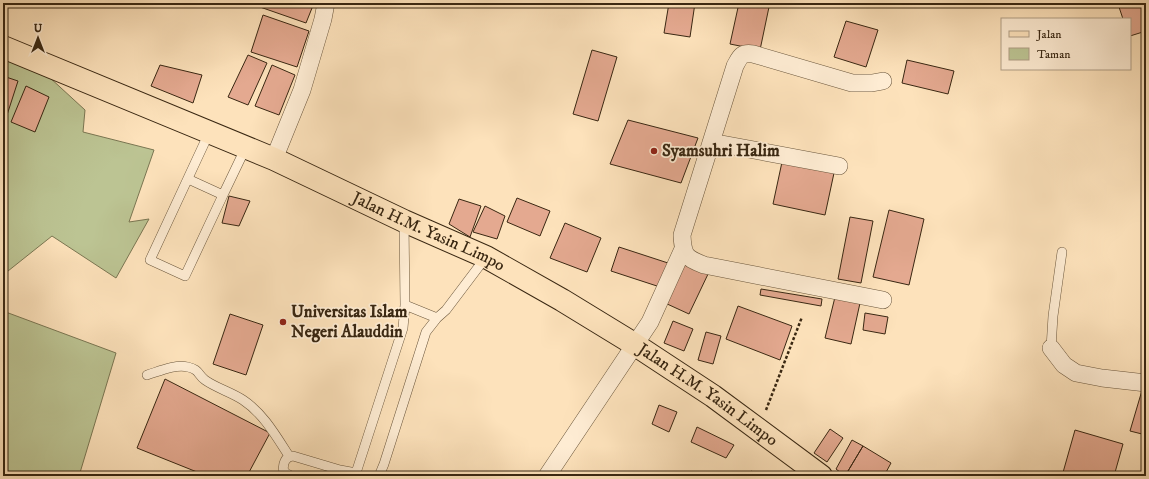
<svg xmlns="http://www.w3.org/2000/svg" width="1149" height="479" font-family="'IM FELL DW Pica',serif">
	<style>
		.green { fill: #bcc493; stroke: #7a7652 }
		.building { fill: #e4a990; stroke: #392712 }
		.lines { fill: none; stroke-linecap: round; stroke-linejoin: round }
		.service-casing { stroke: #6a563c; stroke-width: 10 }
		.minor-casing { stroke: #6a563c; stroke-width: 18 }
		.primary-casing { stroke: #392712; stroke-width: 24 }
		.path { stroke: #392712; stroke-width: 2.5; stroke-dasharray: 3 2; stroke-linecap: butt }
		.service { stroke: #feecd3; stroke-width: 9 }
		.minor { stroke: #feecd3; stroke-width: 17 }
		.primary { stroke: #fde2bb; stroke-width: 22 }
		.poi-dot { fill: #8f2418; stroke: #feecd3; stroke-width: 1.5 }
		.labels { text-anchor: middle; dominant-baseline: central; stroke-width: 3.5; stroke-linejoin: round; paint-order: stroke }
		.poi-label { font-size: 17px; font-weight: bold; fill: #392712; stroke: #feecd3; text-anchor: start }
		.street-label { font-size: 17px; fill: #392712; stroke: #feecd3 }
	</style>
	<rect width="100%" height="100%" fill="#fde2bb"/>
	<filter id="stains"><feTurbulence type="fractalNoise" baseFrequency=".005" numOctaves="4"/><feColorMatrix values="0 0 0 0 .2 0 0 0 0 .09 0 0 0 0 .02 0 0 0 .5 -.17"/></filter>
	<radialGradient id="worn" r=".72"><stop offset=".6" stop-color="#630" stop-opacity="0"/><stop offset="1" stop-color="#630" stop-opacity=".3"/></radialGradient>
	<path class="green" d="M3,58L48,76L85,110L83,132L154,150L129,222L149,219L116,278L52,236L3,275Z
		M3,311L116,353L79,476H3Z"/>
	<path class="building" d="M262,3H314L306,23L260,7Z
		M669,3H695L690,37L664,33Z
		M739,3H750L769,7L760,50L730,44Z
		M1121,3H1146V31L1130,36V19H1123L1118,4Z
		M263,15L309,31L297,67L251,52Z
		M846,21L878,30L866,67L834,57Z
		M592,50L617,57L598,121L573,114Z
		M248,55L267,63L248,105L228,97Z
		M907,60L954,71L948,94L902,83Z
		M160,65L202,75L193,103L151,86Z
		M272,65L295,75L279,115L255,106Z
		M3,76L18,81L7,115L3,114Z
		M26,86L49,97L35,132L11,122Z
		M628,120L698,138L681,183L610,164Z
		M782,162L834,173L825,215L773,204Z
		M229,196L250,201L239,226L222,223Z
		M517,198L550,211L540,236L507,222Z
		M459,199L481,206L470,237L449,224Z
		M485,206L505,216L497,239L473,232Z
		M889,210L924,219L909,285L873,277Z
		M850,217L873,221L861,283L838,279Z
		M565,223L601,238L587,272L550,258Z
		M619,247L668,263L660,287L611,271Z
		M682,264L709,272L689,314L665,303Z
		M761,289L822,299L821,306L760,295Z
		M835,297L860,303L851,344L825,338Z
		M738,306L792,326L780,360L726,339Z
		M865,313L888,317L885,334L863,330Z
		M230,314L263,325L246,375L213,364Z
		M673,321L693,329L684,351L664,343Z
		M706,332L721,336L713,364L698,360Z
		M165,379L270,433L247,476H207L137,448Z
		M1143,387L1146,388V435L1130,431Z
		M659,405L677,412L669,432L652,424Z
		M697,427L734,445L726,458L691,442Z
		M830,429L843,438L827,462L814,453Z
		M1075,430L1123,444L1114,476H1062Z
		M852,440L863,446L845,476L836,469Z
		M863,446L891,463L884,476H845Z
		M751,471L760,476H749Z"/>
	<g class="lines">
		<defs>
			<path id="service" d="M188,179L223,195L185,276L150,260L209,133
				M223,195L246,147
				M405,305L437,318
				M1051,348L1053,316L1062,252
				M147,375C160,371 175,364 188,367C200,370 197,374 205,380C216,388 231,392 243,400C263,413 276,436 289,456
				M291,476L284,472C282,465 285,456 293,456L340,470L356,473
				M355,476L403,328L405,305L404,221
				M379,476L384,464L426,332L437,318L446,310L486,257"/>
			<path id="minor" d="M883,81L872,83H852L753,54C741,52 740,57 735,66L682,235C683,255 685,258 704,265L883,300
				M711,142L839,166
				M274,159L302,90L323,19L326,3
				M1051,348L1064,365L1076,373L1102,378L1146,383
				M547,476L650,322L683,249"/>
			<g id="primary">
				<path id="s1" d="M3,47L274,159L404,221L486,257L562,300L634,344L713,396L821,476"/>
			</g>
		</defs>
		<use href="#service" class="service-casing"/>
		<use href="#minor" class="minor-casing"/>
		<use href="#primary" class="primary-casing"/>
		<path class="path" d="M766,410L802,317"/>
		<use href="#service" class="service"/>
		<use href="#minor" class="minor"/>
		<use href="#primary" class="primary"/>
	</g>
	<g class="poi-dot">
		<circle cx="654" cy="151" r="4"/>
		<circle cx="283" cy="322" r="4"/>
	</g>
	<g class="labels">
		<g class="poi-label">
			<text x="662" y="151">Syamsuhri Halim</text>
			<text x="291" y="312">Universitas Islam<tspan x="291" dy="20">Negeri Alauddin</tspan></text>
		</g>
		<g class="street-label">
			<text stroke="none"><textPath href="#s1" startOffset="464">Jalan H.M. Yasin Limpo</textPath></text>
			<text stroke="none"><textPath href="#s1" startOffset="788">Jalan H.M. Yasin Limpo</textPath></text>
		</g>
	</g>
	<rect width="1149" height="479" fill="none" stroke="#fde2bb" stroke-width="16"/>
	<rect x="4" y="4" width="1141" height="471" fill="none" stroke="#392712" stroke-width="2"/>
	<rect x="8" y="8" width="1133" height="463" fill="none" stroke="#392712"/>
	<rect x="1001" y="18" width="130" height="52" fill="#feecd3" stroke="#af9d86"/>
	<rect x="1009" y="31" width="20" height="6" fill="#fde2bb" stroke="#af9d86"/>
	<text x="1037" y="38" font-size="12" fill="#392712">Jalan</text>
	<rect x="1009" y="48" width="20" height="12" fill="#bcc493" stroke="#af9d86"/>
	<text x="1037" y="58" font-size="12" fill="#392712">Taman</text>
	<g transform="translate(38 38)" stroke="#feecd3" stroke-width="3" paint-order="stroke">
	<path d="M0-3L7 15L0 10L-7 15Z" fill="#392712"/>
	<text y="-6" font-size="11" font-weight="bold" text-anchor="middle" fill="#392712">U</text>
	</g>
	<rect width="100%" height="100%" filter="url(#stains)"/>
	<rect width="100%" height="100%" fill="url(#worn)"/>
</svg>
